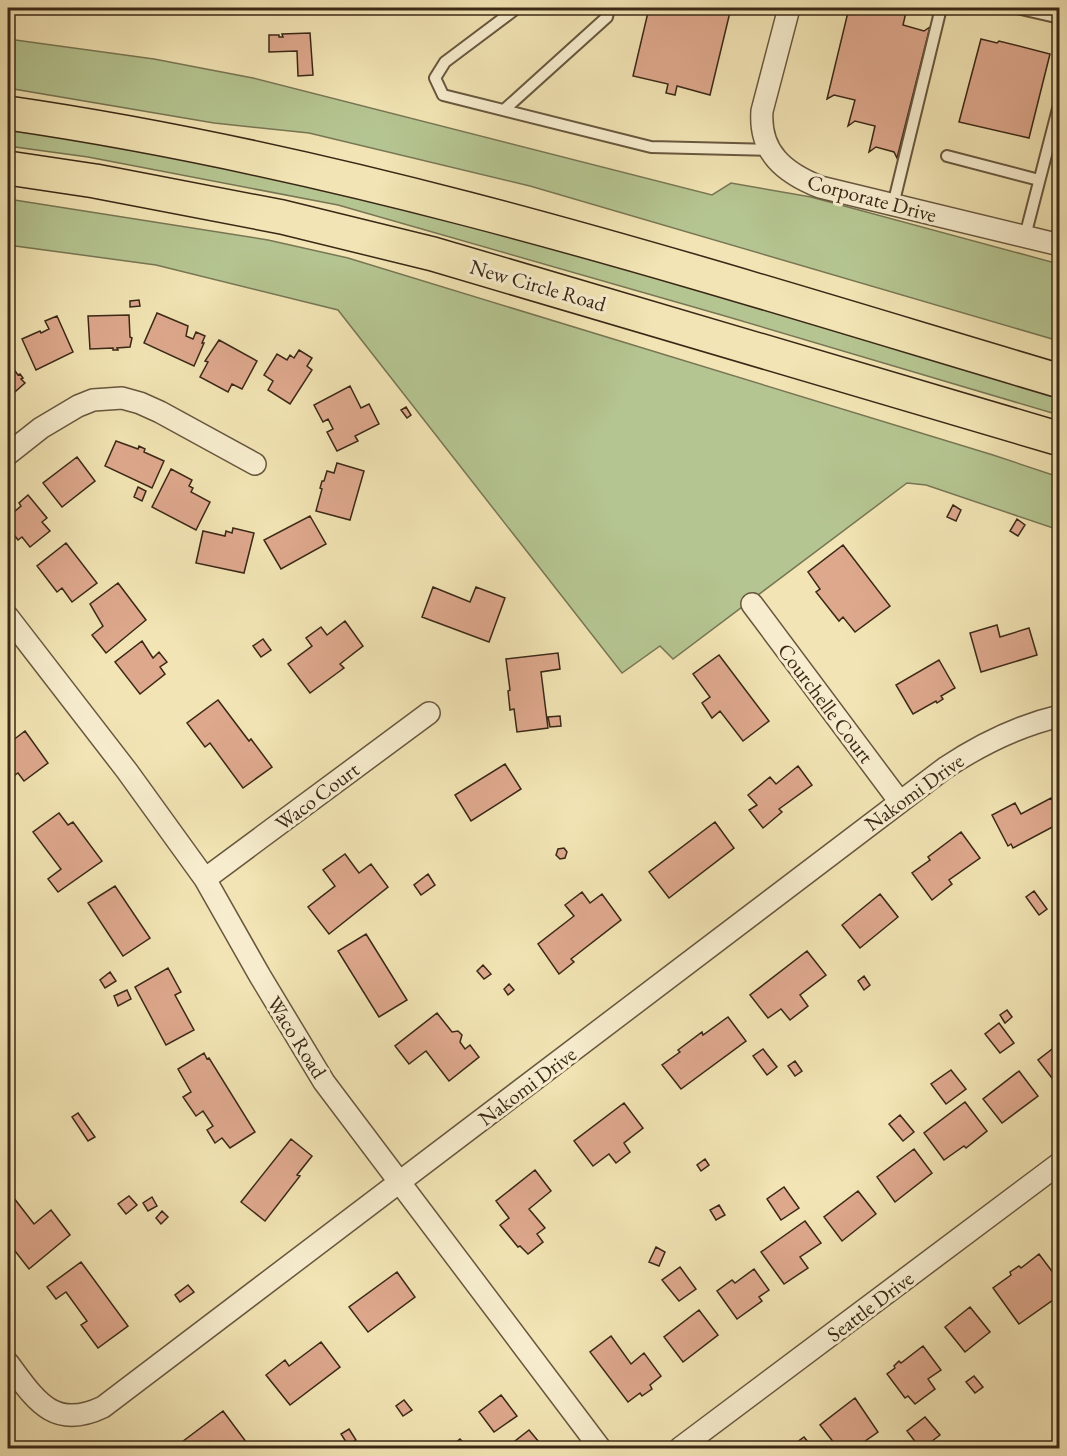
<svg xmlns="http://www.w3.org/2000/svg" width="1067" height="1456" font-family="'EB Garamond',serif">
	<style>
		.green { fill: #b5c591; stroke: #787654; stroke-width: 1.5 }
		.building { fill: #dea88d; stroke: #3a2816; stroke-width: 1.5 }
		.lines { fill: none; stroke-linecap: round; stroke-linejoin: round }
		.service-casing { stroke: #68573e; stroke-width: 14 }
		.minor-casing { stroke: #68573e; stroke-width: 24 }
		.motorway-casing { stroke: #3a2816; stroke-width: 36 }
		.service { stroke: #f7edce; stroke-width: 10 }
		.minor { stroke: #f7edce; stroke-width: 21 }
		.motorway { stroke: #f2e4b4; stroke-width: 33 }
		.labels { text-anchor: middle; dominant-baseline: central; stroke-width: 6; stroke-linejoin: round; paint-order: stroke }
		.street-label { font-size: 21px; fill: #3a2816; stroke: #f7edce }
	</style>
	<rect width="100%" height="100%" fill="#f2e4b4"/>
	<filter id="stains"><feTurbulence type="fractalNoise" baseFrequency=".00333" numOctaves="4"/><feColorMatrix values="0 0 0 0 .2 0 0 0 0 .09 0 0 0 0 .02 0 0 0 .5 -.17"/></filter>
	<radialGradient id="worn" r=".72"><stop offset=".6" stop-color="#630" stop-opacity="0"/><stop offset="1" stop-color="#630" stop-opacity=".3"/></radialGradient>
	<path class="green" d="M8,39L154,59L253,78L712,195L731,183L811,197L1059,264V341L530,186L309,133L214,123L8,88Z
		M8,125L351,191L1059,393V415L725,316L338,205L88,157L8,146Z
		M8,199L268,240L348,258L993,455L1059,477V530L926,485L907,483L673,659L660,646L622,673L338,310L156,265L8,245Z"/>
	<path class="building" d="M649,8H731L710,95L677,86L675,95L666,93L668,84L633,76Z
		M849,8H907L903,25L924,31L930,27L897,158L894,152L876,147L869,152L875,126L855,121L848,126L855,100L834,95L827,99Z
		M310,33L313,75L298,76L297,51L269,52V35H279V37H283L282,34Z
		M981,39L997,43L999,41L1050,54L1029,138L959,122Z
		M139,300L140,306L130,307V301Z
		M157,313L188,326L186,336L193,339L196,332L205,336L202,343H204L194,366L144,343Z
		M129,315L130,337L132,338L130,347L117,348L118,350H113V348L90,349L88,316Z
		M57,316L73,352L36,370L22,339L40,331L41,333L49,329L45,321Z
		M219,340L257,361L242,389L232,384L228,392L200,377L208,362L205,361Z
		M299,350L312,358L307,366L312,370L290,404L268,390L273,381L264,375L277,354L287,360L290,355L294,358Z
		M8,361L18,375L20,374L23,378L21,379L25,383L8,398Z
		M350,386L361,408L369,404L379,424L355,436L358,441L337,451L327,432L333,429L328,419L323,422L314,405Z
		M406,407L411,415L407,418L401,410Z
		M116,441L138,449L139,446L145,449L144,452L164,461L152,488L105,466Z
		M77,457L95,481L62,507L43,483Z
		M337,463L364,471L350,520L316,511L322,489L320,488L322,481H324L327,471L334,473Z
		M171,469L192,480L189,486L193,488L191,492L210,502L196,530L152,507Z
		M138,487L146,491L142,501L134,497Z
		M28,495L47,518L42,522L50,531L30,547L22,537L18,540L8,527V517L21,506L19,503Z
		M953,505L961,510L956,521L947,517Z
		M310,516L326,544L281,569L264,540Z
		M1017,519L1025,525L1018,536L1010,531Z
		M233,528L254,533L244,573L196,563L203,531L225,536L226,531L232,533Z
		M66,543L97,583L72,602L62,588L57,592L37,566Z
		M843,545L890,606L855,632L843,617L839,621L816,592L820,589L808,572Z
		M118,583L146,620L106,653L92,635L103,626L90,604Z
		M433,587L470,602L476,587L505,598L489,642L422,617Z
		M345,621L363,646L340,664L344,668L310,693L288,664L312,646L306,638L321,627L327,635Z
		M997,625L1000,637L1029,628L1037,655L981,672L970,633Z
		M263,639L271,650L261,657L253,646Z
		M142,641L153,658L159,652L167,662L160,667L165,674L140,694L115,662Z
		M558,653L560,669L541,672L548,728L517,732L514,709L510,710L508,691L510,690L506,659Z
		M719,655L769,721L743,741L720,711L712,718L702,703L710,697L693,674Z
		M939,660L955,688L941,696L943,699L937,703L936,701L913,714L896,685Z
		M218,700L249,741L251,739L272,767L243,788L210,743L205,747L187,723Z
		M560,716L561,726L550,727L548,717Z
		M25,731L48,763L24,781L18,773L15,775L8,764V744Z
		M505,764L521,789L471,821L455,795Z
		M798,766L812,785L779,809L782,812L763,828L749,810L757,805L748,795L770,777L776,784Z
		M1051,798L1060,813V823L1013,848L1011,844L1008,846L992,815L1015,803L1021,814Z
		M59,813L68,825L73,822L102,861L58,892L48,879L61,869L33,832Z
		M715,822L734,848L669,898L649,872Z
		M961,832L980,858L949,880L952,884L932,900L912,873L930,860L928,857Z
		M564,848L567,852L565,858L560,859L556,855L558,849Z
		M345,854L359,873L371,864L388,887L329,934L308,907L335,886L323,870Z
		M428,874L435,885L421,895L414,885Z
		M115,886L150,938L123,956L88,903Z
		M1034,891L1047,909L1039,915L1026,897Z
		M582,892L590,903L602,894L621,920L571,959L574,962L559,974L538,944L574,916L565,905Z
		M880,894L898,917L860,948L842,925Z
		M366,934L407,1000L379,1017L338,951Z
		M807,951L826,975L800,995L808,1006L790,1020L781,1009L768,1018L750,995Z
		M483,965L491,974L484,979L477,971Z
		M168,968L181,992L175,995L194,1030L166,1045L135,987Z
		M110,972L116,981L105,988L100,980Z
		M864,976L870,985L864,990L858,981Z
		M509,984L514,990L508,995L504,989Z
		M127,990L131,999L118,1006L114,996Z
		M1007,1010L1012,1017L1005,1023L1000,1015Z
		M437,1013L452,1032L458,1031L462,1035L460,1042L465,1049L470,1045L479,1057L449,1081L426,1051L409,1064L395,1046Z
		M728,1017L746,1041L681,1089L662,1065L680,1052L678,1050L702,1032L703,1035Z
		M999,1023L1014,1043L1000,1053L985,1034Z
		M1060,1043V1079L1055,1082L1038,1060Z
		M763,1049L777,1067L767,1075L753,1056Z
		M204,1053L207,1059L209,1058L255,1132L230,1148L222,1138L215,1143L207,1130L213,1126L203,1111L196,1116L183,1097L191,1092L178,1069Z
		M795,1061L802,1071L795,1076L788,1066Z
		M951,1070L966,1089L946,1104L931,1084Z
		M1019,1071L1038,1096L1002,1123L983,1099Z
		M965,1102L987,1131L966,1148L964,1146L944,1160L924,1133Z
		M624,1103L643,1128L624,1143L630,1152L616,1163L609,1154L593,1166L574,1141Z
		M78,1113L95,1137L88,1141L72,1117Z
		M900,1115L914,1132L903,1141L889,1124Z
		M291,1139L312,1156L297,1175L300,1176L265,1221L241,1202Z
		M914,1149L932,1173L895,1202L877,1177Z
		M705,1159L709,1165L701,1171L697,1165Z
		M535,1170L551,1191L529,1209L545,1228L537,1234L543,1242L528,1254L520,1246L518,1247L500,1225L509,1218L496,1201Z
		M784,1187L799,1208L781,1220L767,1199Z
		M858,1191L876,1214L842,1241L824,1217Z
		M10,1193L34,1224L51,1210L70,1235L29,1269L8,1242V1195Z
		M129,1196L137,1205L126,1214L118,1204Z
		M152,1197L157,1206L148,1211L143,1203Z
		M719,1205L725,1215L716,1220L710,1210Z
		M162,1211L168,1217L161,1224L156,1218Z
		M805,1221L821,1243L800,1257L808,1268L784,1284L761,1252Z
		M656,1247L665,1252L659,1266L649,1262Z
		M1039,1254L1057,1278L1053,1282L1060,1291V1295L1019,1324L993,1288L1011,1275L1010,1272L1019,1266L1021,1268Z
		M81,1262L128,1326L98,1348L81,1325L87,1321L66,1292L56,1299L47,1287Z
		M680,1267L696,1289L679,1301L662,1280Z
		M754,1269L769,1290L759,1297L762,1301L737,1319L717,1291L732,1280L735,1283Z
		M397,1272L415,1297L368,1332L349,1307Z
		M188,1285L194,1292L180,1302L175,1295Z
		M970,1307L990,1332L965,1352L945,1327Z
		M699,1310L718,1335L683,1362L664,1337Z
		M611,1336L631,1364L644,1353L661,1376L650,1385L652,1389L642,1396L640,1393L628,1402L590,1352Z
		M321,1342L340,1367L290,1405L266,1375L285,1360L289,1366Z
		M923,1346L941,1370L928,1379L935,1389L915,1404L908,1396L905,1398L887,1374L895,1368L894,1366L899,1361L901,1363Z
		M974,1376L983,1387L975,1393L966,1382Z
		M501,1395L517,1416L494,1432L479,1412Z
		M855,1398L878,1432L858,1446L857,1445L852,1448H838L820,1425Z
		M404,1400L412,1410L403,1416L396,1406Z
		M223,1411L247,1443L240,1448H174Z
		M925,1417L940,1435L923,1448H920L907,1431Z
		M349,1429L356,1440L348,1445L341,1434Z
		M529,1430L544,1448H506Z
		M804,1437L813,1448H789Z
		M460,1439L468,1448H449Z"/>
	<g class="lines">
		<defs>
			<path id="service" d="M517,8L445,62L435,78L443,95L651,147L770,150
				M1017,8L1060,18
				M504,110L607,17L609,8
				M947,156L1039,180
				M893,205L941,8
				M1025,236L1060,101"/>
			<path id="minor" d="M789,8L762,111C759,153 785,173 820,187L1060,245
				M8,454L41,428L78,406L93,400L122,398L140,403L160,412L255,464
				M752,604L900,802
				M8,617L127,771L205,879L260,976L324,1082L600,1448
				M205,879L429,713
				M8,1363C35,1399 53,1431 103,1407L945,768C981,744 1017,726 1060,716
				M680,1448L1060,1163"/>
			<path id="motorway" d="M8,113C367,165 713,278 1060,381
				M8,168L95,181L282,217L433,254L1060,439"/>
		</defs>
		<use href="#service" class="service-casing"/>
		<use href="#minor" class="minor-casing"/>
		<use href="#motorway" class="motorway-casing"/>
		<use href="#service" class="service"/>
		<use href="#minor" class="minor"/>
		<use href="#motorway" class="motorway"/>
	</g>
	<g class="labels">
		<g class="street-label">
			<text transform="translate(872 198) rotate(15)">Corporate Drive</text>
			<text transform="translate(538 285) rotate(16)">New Circle Road</text>
			<text transform="translate(826 703) rotate(53)">Courchelle Court</text>
			<text transform="translate(914 792) rotate(-36)">Nakomi Drive</text>
			<text transform="translate(317 796) rotate(-37)">Waco Court</text>
			<text transform="translate(297 1037) rotate(58)">Waco Road</text>
			<text transform="translate(527 1086) rotate(-37)">Nakomi Drive</text>
			<text transform="translate(870 1306) rotate(-37)">Seattle Drive</text>
		</g>
	</g>
	<rect width="1067" height="1456" fill="none" stroke="#f2e4b4" stroke-width="30"/>
	<rect x="9" y="9" width="1049" height="1438" fill="none" stroke="#3a2816" stroke-width="3"/>
	<rect x="15" y="15" width="1037" height="1426" fill="none" stroke="#3a2816" stroke-width="1.5"/>
	<rect width="100%" height="100%" filter="url(#stains)"/>
	<rect width="100%" height="100%" fill="url(#worn)"/>
</svg>
